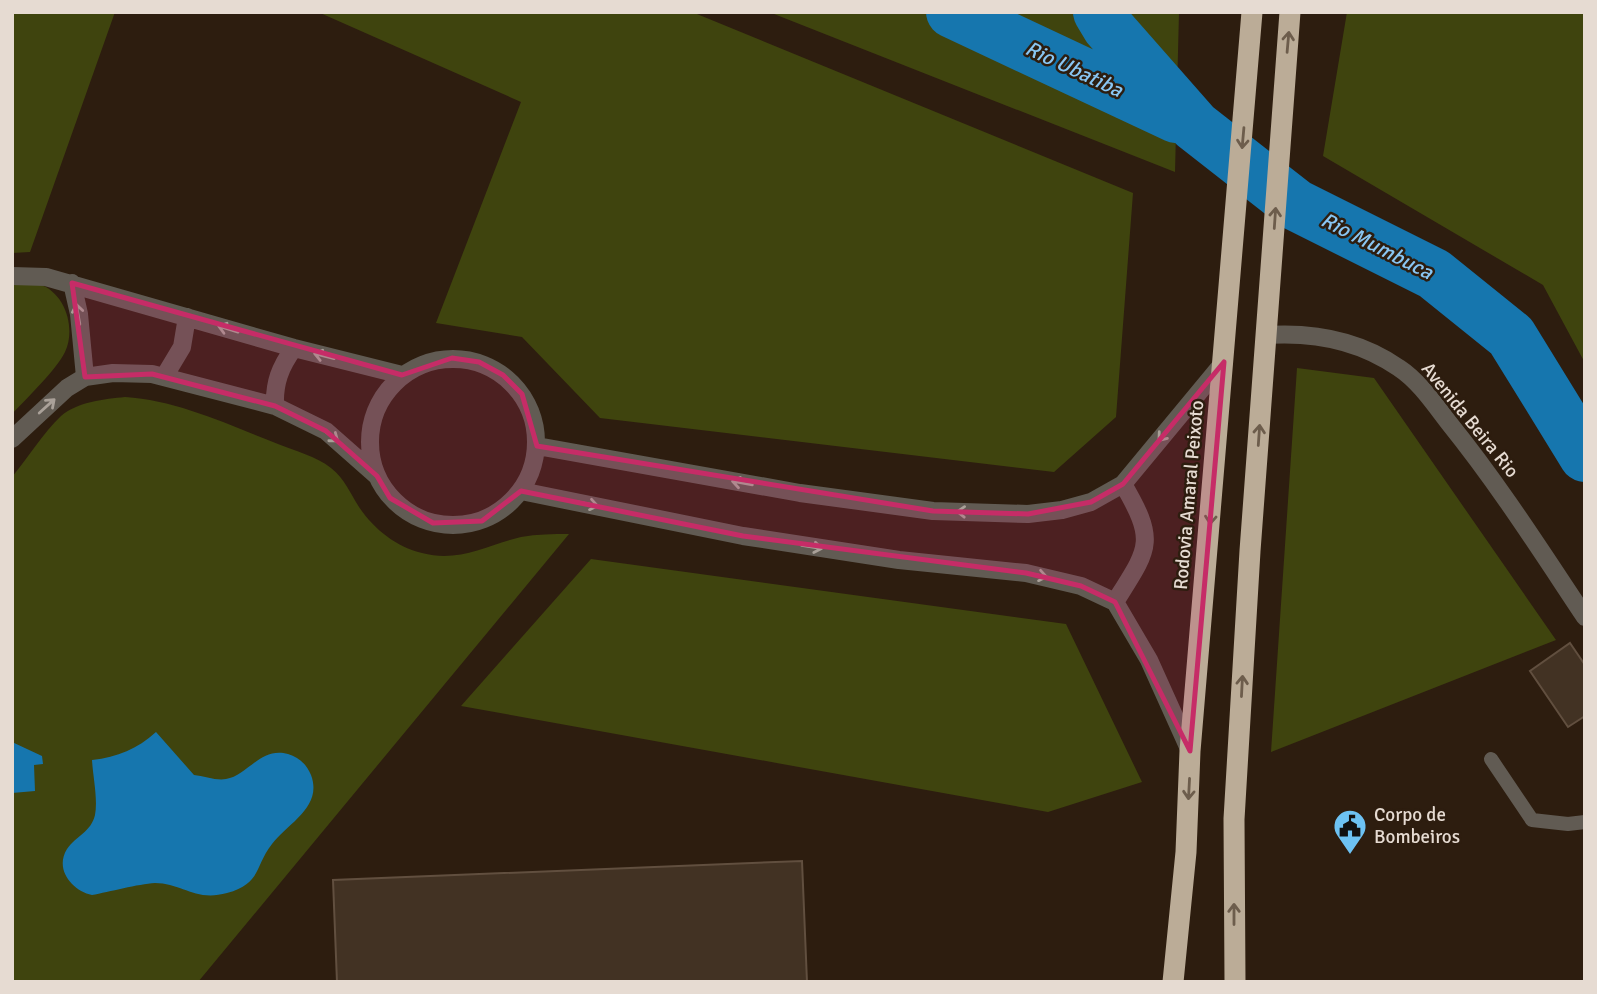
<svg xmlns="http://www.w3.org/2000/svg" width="1597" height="994" font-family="Signika,sans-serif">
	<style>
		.green { fill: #3f440e }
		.water { fill: #1676ae }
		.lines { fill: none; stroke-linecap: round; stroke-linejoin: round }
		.river { stroke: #1676ae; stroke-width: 52 }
		.building { fill: #423223; stroke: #614f3f; stroke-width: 2 }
		.lane { stroke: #615b53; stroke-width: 14 }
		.street { stroke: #615b53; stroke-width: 18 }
		.highway { stroke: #bbac97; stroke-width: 21 }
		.oneway { stroke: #6d5d4c }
		.oneway2 { stroke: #aaa199 }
		.marked { fill: #c62c67; fill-opacity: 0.2; stroke: #c62c67; stroke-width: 5; stroke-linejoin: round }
		.labels { text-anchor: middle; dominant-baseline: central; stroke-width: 5; stroke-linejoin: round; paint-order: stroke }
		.street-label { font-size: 19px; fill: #e6dbd2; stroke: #2d1d0f }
		.poi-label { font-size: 19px; fill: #e6dbd2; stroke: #2d1d0f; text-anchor: start }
		.water-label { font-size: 21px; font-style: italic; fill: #89c6f3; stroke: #2d1d0f }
	</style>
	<rect width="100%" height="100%" fill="#2d1d0f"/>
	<path class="green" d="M12,12H115L30,252L12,253Z
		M318,12H692L1133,193L1116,417L1054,472L600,418L522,337L436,323L521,102Z
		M769,12H1179L1175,172Z
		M1347,12H1585V363L1543,285L1323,156Z
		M12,281C21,282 31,282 39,284C66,293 76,329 65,352C57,369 26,399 12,414Z
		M1297,368L1374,378L1556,640L1271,752Z
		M125,397C177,400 229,425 278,444C295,451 316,456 331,468C345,479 350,493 359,507C374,529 396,547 422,553C459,563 487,545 521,537C537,534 553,534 569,534L198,982H12V477C28,458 43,433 61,416C77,402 105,399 125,397Z
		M591,559L1066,624L1142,782L1048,812L461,706Z"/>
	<path class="water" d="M156,732L194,775C204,776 217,781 226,779C247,776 261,746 288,754C299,757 307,765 311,775C323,807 288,823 272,844C254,867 262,883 227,893C195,902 182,883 155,883C138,884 109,892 92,895C73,891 54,870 67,849C76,836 91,832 95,815C98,799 93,777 92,760C118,757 137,749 156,732Z
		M12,742L42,756L43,764L34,765L35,791L12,793Z"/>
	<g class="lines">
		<path class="river" d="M952,12L1176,117
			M1099,12L1108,27L1195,126L1296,205L1434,274L1511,336L1585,456"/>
	</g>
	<path class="building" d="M1570,643L1585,665V716L1568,727L1530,671Z
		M802,861L807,982H337L333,880Z"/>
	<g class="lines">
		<path class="lane" d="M1491,759L1532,820L1568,824L1585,822"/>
		<path class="street" d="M12,276L46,277L294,348L402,375
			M72,283L79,314L85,377
			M1267,335C1314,332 1359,340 1399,368C1419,381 1435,405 1449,423C1499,485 1541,551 1585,617
			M370 442a83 83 0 1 1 166 0a83 83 0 1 1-166 0Z
			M164,377L182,347L187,317
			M275,406C274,383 280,367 294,348
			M12,439L67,388L85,377L113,373L152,374L275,406L326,431L377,476
			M537,446L800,493L933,511L1028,514L1062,510L1091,502L1123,484L1224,362
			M521,491L743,536L899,560L1026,573L1081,586L1115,602L1149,660L1190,751
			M1115,602C1149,548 1157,542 1123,484"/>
		<path class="highway" d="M1173,982L1186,852L1190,751L1252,12
			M1235,982L1234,819L1250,551L1290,12"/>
	</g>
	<defs><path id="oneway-shaft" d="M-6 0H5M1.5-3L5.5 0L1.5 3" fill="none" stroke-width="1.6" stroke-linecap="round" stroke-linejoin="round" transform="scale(1.75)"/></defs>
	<g class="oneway">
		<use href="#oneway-shaft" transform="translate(1288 42) rotate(-85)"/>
		<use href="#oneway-shaft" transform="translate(1243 138) rotate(95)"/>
		<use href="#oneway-shaft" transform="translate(1275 218) rotate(-86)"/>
		<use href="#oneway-shaft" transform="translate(1259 435) rotate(-86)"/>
		<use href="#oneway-shaft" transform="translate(1211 514) rotate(95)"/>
		<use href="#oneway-shaft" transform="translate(1242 686) rotate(-87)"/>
		<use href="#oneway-shaft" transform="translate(1189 789) rotate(93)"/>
		<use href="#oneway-shaft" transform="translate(1234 914) rotate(-90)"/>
	</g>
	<g class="oneway2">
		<use href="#oneway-shaft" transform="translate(78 314) rotate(-100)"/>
		<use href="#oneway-shaft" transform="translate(228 329) rotate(-163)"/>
		<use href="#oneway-shaft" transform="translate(324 356) rotate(-166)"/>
		<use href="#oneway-shaft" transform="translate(47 406) rotate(-42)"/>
		<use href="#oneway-shaft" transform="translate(1165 433) rotate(129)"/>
		<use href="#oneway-shaft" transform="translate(330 435) rotate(38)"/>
		<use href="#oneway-shaft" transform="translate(742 483) rotate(-170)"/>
		<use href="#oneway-shaft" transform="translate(588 504) rotate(11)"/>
		<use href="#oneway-shaft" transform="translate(967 512) rotate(-178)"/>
		<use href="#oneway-shaft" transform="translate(812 547) rotate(9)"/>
		<use href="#oneway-shaft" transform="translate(1037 575) rotate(11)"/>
	</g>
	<path class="marked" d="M72,283L402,375L452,358L479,362L503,375L522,394L537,446L933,511L1028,514L1091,502L1123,484L1224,362L1190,751L1115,602L1081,586L1026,573L743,536L521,491L482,521L433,523L390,498L377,476L326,431L275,406L152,374L85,377Z"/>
	<defs>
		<symbol id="civic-pin" viewBox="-11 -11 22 30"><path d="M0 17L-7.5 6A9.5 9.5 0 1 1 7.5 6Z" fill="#6dc2f3" stroke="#2d1d0f"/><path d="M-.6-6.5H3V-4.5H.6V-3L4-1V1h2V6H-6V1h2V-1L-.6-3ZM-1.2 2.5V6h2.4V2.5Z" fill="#111"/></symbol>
	</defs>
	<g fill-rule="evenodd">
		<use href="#civic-pin" x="1331" y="807" width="38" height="52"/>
	</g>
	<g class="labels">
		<g class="street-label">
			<text transform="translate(1470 420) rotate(51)">Avenida Beira Rio</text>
			<text transform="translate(1189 495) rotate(-85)">Rodovia Amaral Peixoto</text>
		</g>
		<g class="poi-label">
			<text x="1374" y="815">Corpo de<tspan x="1374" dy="22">Bombeiros</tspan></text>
		</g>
		<g class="water-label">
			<text transform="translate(1074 69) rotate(25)">Rio Ubatiba</text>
			<text transform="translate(1377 246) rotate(27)">Rio Mumbuca</text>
		</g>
	</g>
	<rect width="1597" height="994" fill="none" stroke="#e6dbd2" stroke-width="28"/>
</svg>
